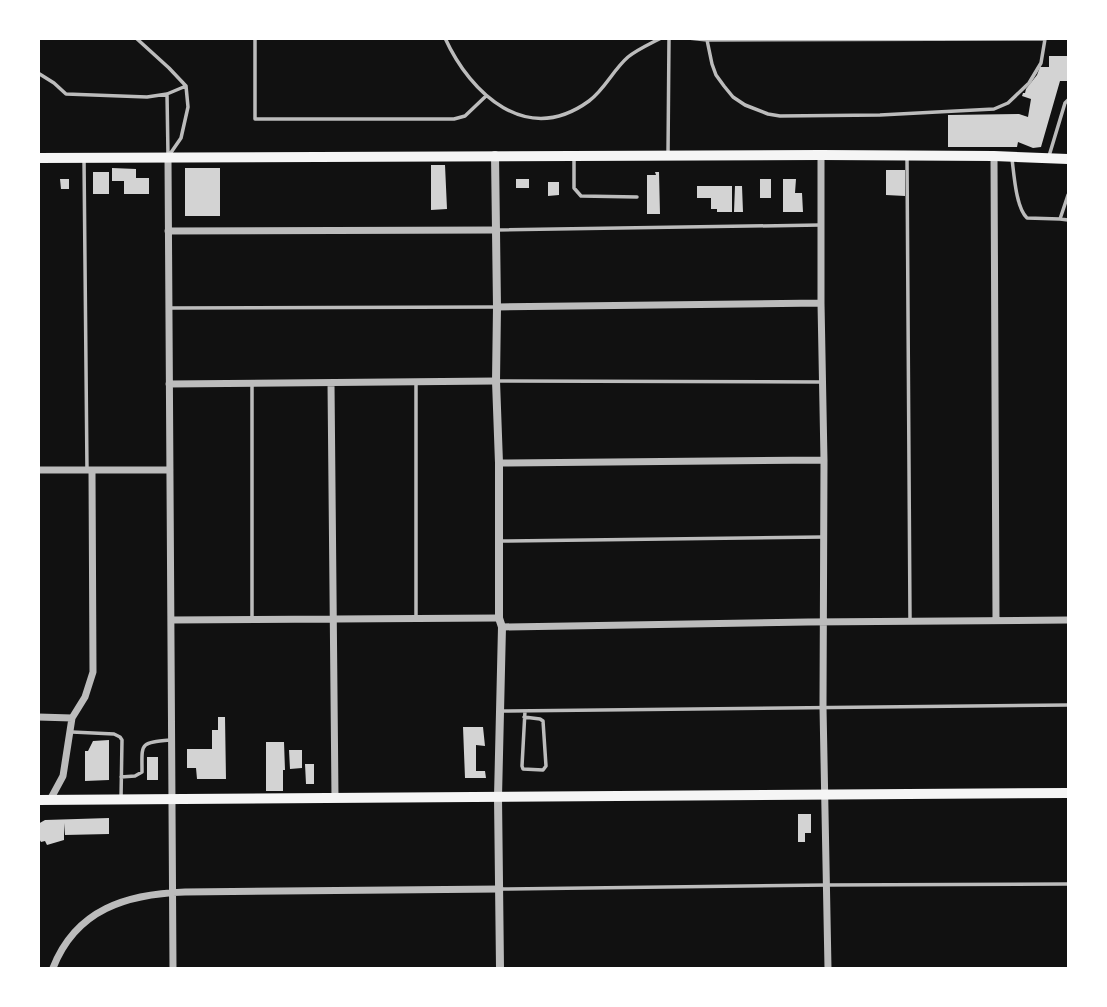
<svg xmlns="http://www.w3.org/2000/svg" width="1107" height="1007" font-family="Cabin,sans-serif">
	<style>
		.building { fill: #d3d3d3 }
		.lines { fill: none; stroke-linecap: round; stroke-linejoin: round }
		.service { stroke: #bcbcbc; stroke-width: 3.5 }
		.minor { stroke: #bcbcbc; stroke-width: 7 }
		.tertiary { stroke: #bcbcbc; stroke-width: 8 }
		.secondary { stroke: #f5f5f5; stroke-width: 10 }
		.primary { stroke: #f5f5f5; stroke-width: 10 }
	</style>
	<rect width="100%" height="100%" fill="#111"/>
	<path class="building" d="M1049,56H1068V81H1060L1041,147L1033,148L1018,142L1017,147H948V115L1019,114L1028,117L1031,99L1022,96L1023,93H1025L1026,89L1037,75L1040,67H1049Z
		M431,165H445L447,209L431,210Z
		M112,168L136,169V178H149V194H124V181H112Z
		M185,168H220V216H185Z
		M886,170H905V196L886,195Z
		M93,172H109V194H93Z
		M655,172H659L660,214H647V175H656Z
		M60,179H69V189H61Z
		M516,179H529V188H516Z
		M760,179H771V198H760Z
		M783,179H796L795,193H802L803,212H783Z
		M548,182H559V195L548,196Z
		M697,186H732V212H717V209H711V198H697Z
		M735,186H742L743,212H734Z
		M218,717H225L226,779H197L196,768H187V749H212V730H218Z
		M463,727H483L485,746L476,745V771H485L486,778H465Z
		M109,740V780L85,781V751H88L93,741Z
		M266,742H284L285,770H283V791H266Z
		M289,750H302V768L290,769Z
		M147,757H158V780H147Z
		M305,764H314V784H306Z
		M798,814H811V833H805V842H798Z
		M109,818V834L65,835L64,823V840L47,845L45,841L41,842L38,837V824L45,820Z"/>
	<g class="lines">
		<path class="service" d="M136,38L169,68L186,86L188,107L181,138L170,154
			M255,38V119H454L465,116L486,96
			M445,38C471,95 527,146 589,101C605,89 613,70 628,57C638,49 650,44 661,38
			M688,38L707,40L1045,39L1041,63L1029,83L1008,103L994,109L880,115L780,116L768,114L745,105L733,97L724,86L716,75L712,64L707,40V38
			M38,73L54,83L66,94L147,97L167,94L186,86
			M167,94L168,155
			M668,154L669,38
			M1049,156L1065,103L1068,100
			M574,158V188L581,196L637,197
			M907,158L910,619
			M84,159L87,470
			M1012,159C1014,174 1016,208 1027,218L1060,219L1068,195
			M1060,219L1068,220
			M497,230L820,225
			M171,308L496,307
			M496,381L822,382
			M252,385V619
			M501,541L823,537
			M416,618V384
			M500,711L1068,705
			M524,717L540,719L543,721L546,766L543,770L523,769L522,766L525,711
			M72,732L114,734L120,737L122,740L121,799
			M121,777L135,776L142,772C142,743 139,743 170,740
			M500,889L828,885L1068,884"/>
		<path class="minor" d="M821,155V303L824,460L823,707L828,968
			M994,156L996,620
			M168,158L173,968
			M168,231L496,230
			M497,307L821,303
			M331,383L335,798
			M169,384L496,381
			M499,463L824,460
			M38,470H170
			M171,620L499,618
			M502,627L808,622L1068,620
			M38,717L72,718
			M50,800L63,776L72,718L85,697L93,672L92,471
			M53,968C76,909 127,894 185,892L500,889"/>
		<path class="tertiary" d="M495,155L497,307L496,381L499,463V618L502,627L498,797L500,968"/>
		<path class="secondary" d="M38,800L1068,793"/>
		<path class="primary" d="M38,158L821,155L994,156L1068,159"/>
	</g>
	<rect width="1107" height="1007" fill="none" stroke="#ffffff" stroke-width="80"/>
</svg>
